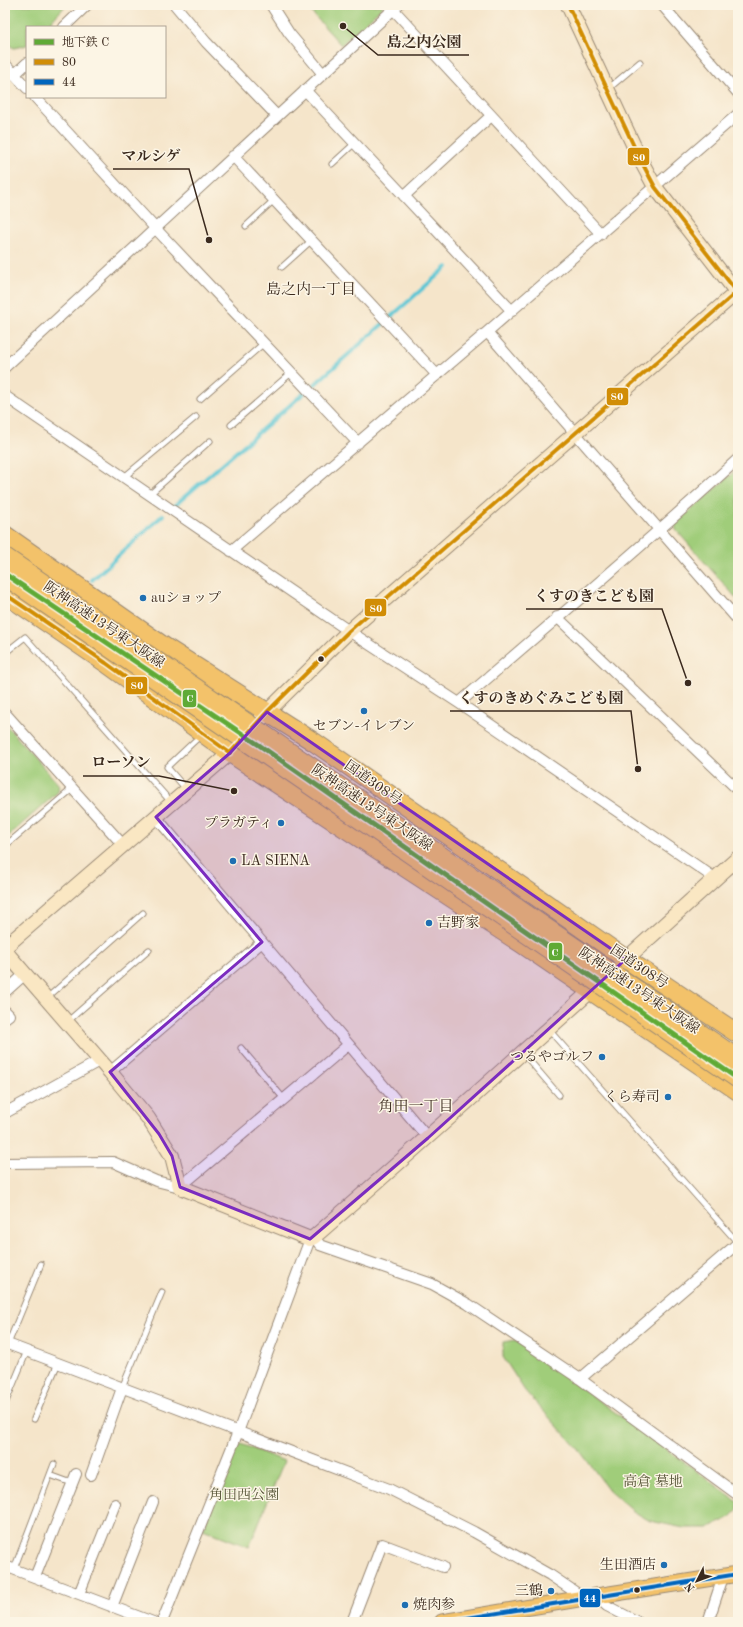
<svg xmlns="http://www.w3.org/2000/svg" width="743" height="1627" font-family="'Old Standard TT','Noto Serif JP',serif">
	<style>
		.green { fill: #a0cd7a; stroke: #6e7c4c }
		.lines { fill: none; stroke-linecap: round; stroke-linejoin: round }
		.stream { stroke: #5bc6d4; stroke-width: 4 }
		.lane-casing { stroke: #988874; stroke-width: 7 }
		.street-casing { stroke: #988874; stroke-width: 12 }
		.secondary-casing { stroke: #988874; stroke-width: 16 }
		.primary-casing { stroke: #988874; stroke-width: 17 }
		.highway-casing { stroke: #988874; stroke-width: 20 }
		.lane { stroke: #fff; stroke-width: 5 }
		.street { stroke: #fff; stroke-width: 10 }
		.secondary { stroke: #fae7c3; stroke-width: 14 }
		.primary { stroke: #f3c26a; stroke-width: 15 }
		.highway { stroke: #f3c26a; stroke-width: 18 }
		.highway-bridge-casing { stroke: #988874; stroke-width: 20; stroke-linecap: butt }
		.highway-bridge { stroke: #f3c26a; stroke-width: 18 }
		.bus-1-casing { stroke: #fcf5e5; stroke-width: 7 }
		.bus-2-casing { stroke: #fcf5e5; stroke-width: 7 }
		.bus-1 { stroke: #d18d06; stroke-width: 4 }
		.bus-2 { stroke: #0065bd; stroke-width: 4 }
		.metro-1-casing { stroke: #fcf5e5; stroke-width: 8 }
		.metro-1 { stroke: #5faa36; stroke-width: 5 }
		.marked { fill: #7b2cbf; fill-opacity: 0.2; stroke: #7b2cbf; stroke-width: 3; stroke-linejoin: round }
		.poi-dot { fill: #1f6fb2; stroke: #fcf5e5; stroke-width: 1.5 }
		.bus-dot { fill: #3b2a1e; stroke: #fcf5e5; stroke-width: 1.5 }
		.labels { text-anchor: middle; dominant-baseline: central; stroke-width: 3; stroke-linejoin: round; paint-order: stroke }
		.poi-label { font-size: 14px; fill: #3b2a1e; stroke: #fcf5e5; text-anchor: end }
		.street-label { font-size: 14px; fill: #3b2a1e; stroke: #fcf5e5 }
		.park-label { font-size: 14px; fill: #545335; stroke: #fcf5e5 }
		.neighbourhood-label { font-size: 15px; fill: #3b2a1e; stroke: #fcf5e5 }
		.leader { fill: none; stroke: #3b2a1e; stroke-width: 1.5 }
		.callout-dot { fill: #3b2a1e; stroke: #fcf5e5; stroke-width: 1.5 }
		.callout-label { font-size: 15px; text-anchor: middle; font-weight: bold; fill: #3b2a1e; stroke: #fcf5e5; stroke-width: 3; stroke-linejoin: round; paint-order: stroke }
		.line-badge { stroke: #fcf5e5; stroke-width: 1.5 }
		.badge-label { font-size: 11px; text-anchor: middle; font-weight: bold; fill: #fff }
	</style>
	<rect width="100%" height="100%" fill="#fcf5e5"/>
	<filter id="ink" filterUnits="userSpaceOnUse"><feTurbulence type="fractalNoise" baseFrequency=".025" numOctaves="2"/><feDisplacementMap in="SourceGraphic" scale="8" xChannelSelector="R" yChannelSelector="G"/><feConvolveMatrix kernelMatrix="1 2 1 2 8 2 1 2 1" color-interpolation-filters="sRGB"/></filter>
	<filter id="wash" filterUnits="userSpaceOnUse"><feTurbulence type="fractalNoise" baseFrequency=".012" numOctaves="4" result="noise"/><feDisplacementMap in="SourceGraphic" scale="16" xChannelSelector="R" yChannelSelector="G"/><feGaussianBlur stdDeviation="0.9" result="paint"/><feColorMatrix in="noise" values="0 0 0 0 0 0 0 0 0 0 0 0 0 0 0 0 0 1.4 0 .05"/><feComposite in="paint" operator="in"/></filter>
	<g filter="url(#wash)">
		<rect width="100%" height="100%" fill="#f5e5ca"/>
		<path class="green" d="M5,5H66L46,27H27V45L14,48L5,43Z
			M305,5H382L383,7L341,45Z
			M735,471H738V600L676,530L675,524Z
			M5,724L59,785L58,792L5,839Z
			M515,1340L732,1497L738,1503V1509L729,1518L708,1528H684L650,1521L633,1511L609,1490L580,1451L525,1391L503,1357V1342Z
			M241,1444L284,1461L249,1547L203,1529L236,1446Z"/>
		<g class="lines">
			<path class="stream" d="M314,385L447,267
				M174,506L304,393
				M92,580L163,515"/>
		</g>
	</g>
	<g filter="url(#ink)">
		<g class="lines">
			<defs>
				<path id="lane" d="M608,89L640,62
					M332,164L355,143
					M246,226L274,200
					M282,267L312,240
					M200,399L264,343
					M231,425L291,373
					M123,478L196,417
					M149,495L210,441
					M5,653L25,637L171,802
					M186,789L167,767L201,735
					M5,846L72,789
					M48,997L143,913
					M67,1022L149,950
					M549,1030L738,1243
					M241,1048L284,1099
					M523,1053L559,1095
					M8,1344L41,1264
					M122,1388L162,1292
					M5,1404L27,1351
					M34,1419L58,1363
					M50,1475L72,1483
					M14,1569L54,1464"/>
				<path id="street" d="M175,5L206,42L277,116
					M271,5L289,33L323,74
					M662,5L738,93
					M393,9L601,234
					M64,27L87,5
					M5,64L27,88
					M14,75L27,63
					M305,90L512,311
					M35,97L155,228L358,443
					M233,156L437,375
					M404,196L491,116
					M487,332L738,620
					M5,367L398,5
					M5,396L349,631L459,703L716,879
					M231,551L487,332L738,114
					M557,617L738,790
					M459,703C552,622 647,543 738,459
					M5,713L123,845
					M156,817L428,1138
					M5,992L25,974
					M5,1011L9,1015L5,1018
					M110,1072L262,942
					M5,1113L99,1061
					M5,1163L113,1162L156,1181L180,1187L348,1045
					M314,1237L320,1245L432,1284L468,1304L580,1379L738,1495
					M5,1343L389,1489L474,1532L550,1575L584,1598
					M580,1379L738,1243
					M91,1475L122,1388
					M5,1566L153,1622
					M35,1577L76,1474
					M79,1594L115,1504
					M596,1596L607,1606L638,1622
					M112,1607L153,1502
					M162,1622L238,1432L310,1239
					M352,1622L382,1544L443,1567
					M708,1622L723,1577"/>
				<path id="secondary" d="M568,5L639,157L655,187L738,294
					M5,947L230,753L267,712L349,631L738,291
					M5,951L110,1072L148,1118L172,1156L180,1187L310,1239L314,1237C457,1113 597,985 738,858"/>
				<path id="primary" d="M442,1622L584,1598L738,1574"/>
				<path id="highway" d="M5,535L165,647L314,742L626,959L738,1034
					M5,594L106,663L230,753L522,944L738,1091"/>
			</defs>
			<use href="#lane" class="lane-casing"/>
			<use href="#street" class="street-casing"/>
			<use href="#secondary" class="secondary-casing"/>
			<use href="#primary" class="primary-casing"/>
			<use href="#highway" class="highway-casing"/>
			<use href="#lane" class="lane"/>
			<use href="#street" class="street"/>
			<use href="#secondary" class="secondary"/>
			<use href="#primary" class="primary"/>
			<use href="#highway" class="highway"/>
			<defs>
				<path id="highway-bridge" d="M5,557L738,1059
					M5,576L738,1079"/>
			</defs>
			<use href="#highway-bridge" class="highway-bridge-casing"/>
			<use href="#highway-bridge" class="highway-bridge"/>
			<defs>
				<path id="bus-1" d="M568,5L639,157L655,187L737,292
					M5,594L106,663L230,753L267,712L349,631L738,291"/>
				<path id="bus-2" d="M442,1622L738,1574"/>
			</defs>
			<use href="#bus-1" class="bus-1-casing"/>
			<use href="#bus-2" class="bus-2-casing"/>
			<use href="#bus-1" class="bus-1"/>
			<use href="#bus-2" class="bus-2"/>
			<defs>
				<path id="metro-1" d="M5,574L259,745L738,1079"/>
			</defs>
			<use href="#metro-1" class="metro-1-casing"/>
			<use href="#metro-1" class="metro-1"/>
		</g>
	</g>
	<path class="marked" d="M267,712L626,959L428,1138L310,1239L180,1187L172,1156L159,1134L110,1072L262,942L156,817L230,753Z"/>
	<g class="poi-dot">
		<circle cx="143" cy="598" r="4"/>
		<circle cx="364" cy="711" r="4"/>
		<circle cx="281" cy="823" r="4"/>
		<circle cx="233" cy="861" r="4"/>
		<circle cx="429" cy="923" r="4"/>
		<circle cx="602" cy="1057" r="4"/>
		<circle cx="668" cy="1097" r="4"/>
		<circle cx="664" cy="1565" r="4"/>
		<circle cx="551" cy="1591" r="4"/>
		<circle cx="405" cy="1605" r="4"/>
	</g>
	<g class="bus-dot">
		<circle cx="321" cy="659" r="3.5"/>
		<circle cx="637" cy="1590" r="3.5"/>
	</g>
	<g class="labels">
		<g class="poi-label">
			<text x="151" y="598" text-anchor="start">auショップ</text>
			<text x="364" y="726" text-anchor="middle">セブン-イレブン</text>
			<text x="273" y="823">プラガティ</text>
			<text x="241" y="861" text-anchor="start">LA SIENA</text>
			<text x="437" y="923" text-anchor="start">吉野家</text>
			<text x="594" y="1057">つるやゴルフ</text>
			<text x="660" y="1097">くら寿司</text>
			<text x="656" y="1565">生田酒店</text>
			<text x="543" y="1591">三鶴</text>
			<text x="413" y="1605" text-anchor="start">焼肉参</text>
		</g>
		<g class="street-label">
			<text transform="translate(104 625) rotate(34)">阪神高速13号東大阪線</text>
			<text transform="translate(373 783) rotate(35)">国道308号</text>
			<text transform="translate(372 808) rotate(34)">阪神高速13号東大阪線</text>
			<text transform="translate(639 967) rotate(34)">国道308号</text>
			<text transform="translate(639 991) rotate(34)">阪神高速13号東大阪線</text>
		</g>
		<g class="park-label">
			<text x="653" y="1482">高倉 墓地</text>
			<text x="244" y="1495">角田西公園</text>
		</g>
		<g class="neighbourhood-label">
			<text x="311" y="290">島之内一丁目</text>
			<text x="416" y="1107">角田一丁目</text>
		</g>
	</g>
	<path class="leader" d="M343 26L378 55H469M209 240L189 169H113M688 683L662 609H526M638 769L631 711H450M234 791L159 776H83"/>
	<g class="callout-dot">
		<circle cx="343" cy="26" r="4"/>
		<circle cx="209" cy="240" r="4"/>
		<circle cx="688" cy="683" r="4"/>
		<circle cx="638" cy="769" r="4"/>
		<circle cx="234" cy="791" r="4"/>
	</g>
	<g class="callout-label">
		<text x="424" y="47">島之内公園</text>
		<text x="151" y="161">マルシゲ</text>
		<text x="594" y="601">くすのきこども園</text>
		<text x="541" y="703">くすのきめぐみこども園</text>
		<text x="121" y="767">ローソン</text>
	</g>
	<g class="line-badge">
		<rect x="627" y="147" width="23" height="19" rx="4" fill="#d18d06"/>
		<rect x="606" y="387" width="23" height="19" rx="4" fill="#d18d06"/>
		<rect x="364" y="598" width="23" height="19" rx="4" fill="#d18d06"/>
		<rect x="125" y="676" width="23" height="19" rx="4" fill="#d18d06"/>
		<rect x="182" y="689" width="15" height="19" rx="4" fill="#5faa36"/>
		<rect x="548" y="942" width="15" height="19" rx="4" fill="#5faa36"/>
		<rect x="579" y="1588" width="22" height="20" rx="4" fill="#0065bd"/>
	</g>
	<g class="badge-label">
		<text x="639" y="161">80</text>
		<text x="617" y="400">80</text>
		<text x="376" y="612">80</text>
		<text x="137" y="689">80</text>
		<text x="190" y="702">C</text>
		<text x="555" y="956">C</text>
		<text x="590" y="1602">44</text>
	</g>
	<rect width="743" height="1627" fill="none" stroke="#fcf5e5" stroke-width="20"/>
	<rect x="26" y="26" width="140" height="72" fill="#fcf5e5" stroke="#afa495"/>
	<rect x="34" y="39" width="20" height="6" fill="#5faa36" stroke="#afa495"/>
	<text x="62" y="46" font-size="12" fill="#3b2a1e">地下鉄 C</text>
	<rect x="34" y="59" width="20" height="6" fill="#d18d06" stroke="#afa495"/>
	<text x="62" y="66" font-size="12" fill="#3b2a1e">80</text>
	<rect x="34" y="79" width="20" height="6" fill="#0065bd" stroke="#afa495"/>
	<text x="62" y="86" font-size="12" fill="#3b2a1e">44</text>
	<g transform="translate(697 1581) rotate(228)" stroke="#fcf5e5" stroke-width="3" paint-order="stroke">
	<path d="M0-3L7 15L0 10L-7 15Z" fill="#3b2a1e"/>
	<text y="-6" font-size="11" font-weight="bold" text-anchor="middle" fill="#3b2a1e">N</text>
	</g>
</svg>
